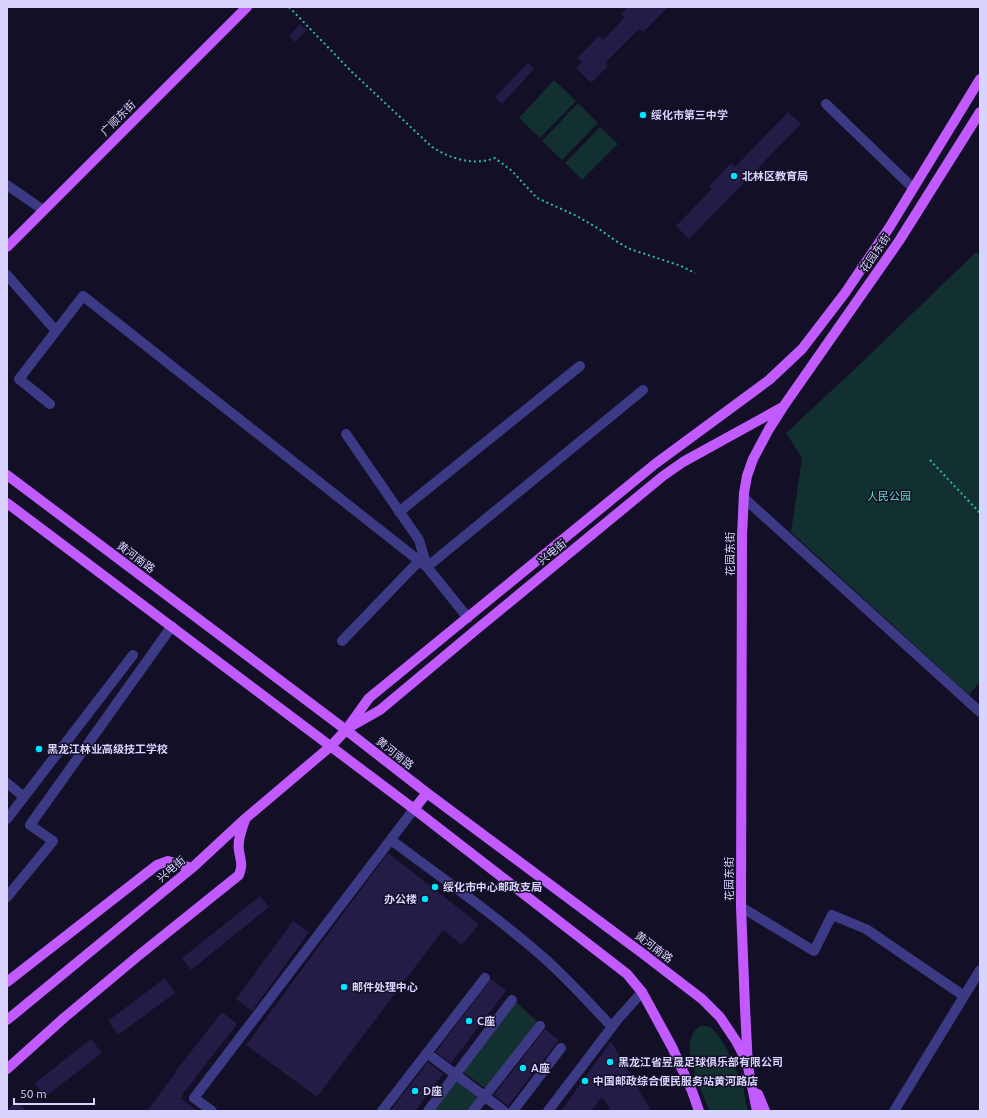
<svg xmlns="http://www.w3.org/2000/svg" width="987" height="1118" font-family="Ubuntu,'Noto Sans SC',sans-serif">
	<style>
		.green { fill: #12302f }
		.building { fill: #241b47 }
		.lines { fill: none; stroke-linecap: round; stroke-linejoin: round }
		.path { stroke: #2fb8b0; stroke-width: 2; stroke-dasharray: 2 3; stroke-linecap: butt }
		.minor { stroke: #3d3a85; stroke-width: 10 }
		.major { stroke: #c25bff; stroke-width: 10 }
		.poi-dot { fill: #00e5ff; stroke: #130f26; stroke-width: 1.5 }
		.labels { text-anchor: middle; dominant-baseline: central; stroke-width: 3; stroke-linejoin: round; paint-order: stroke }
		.poi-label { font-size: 11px; font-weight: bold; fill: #d9d4ff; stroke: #130f26; text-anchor: start }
		.street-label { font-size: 11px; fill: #d9d4ff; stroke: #130f26 }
		.park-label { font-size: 11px; fill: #5fe0c0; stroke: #130f26 }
	</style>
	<rect width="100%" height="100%" fill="#130f26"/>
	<path class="green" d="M554,80L576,101L540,138L519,118Z
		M578,103L598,123L562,160L542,141Z
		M600,127L618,144L582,180L565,163Z
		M976,252L980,255V682L969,695L791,532L802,458L786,433L858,366Z
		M515,1001L541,1025L489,1091L463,1072Z
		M700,1026C703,1026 707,1026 710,1027C722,1034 738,1073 743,1087C745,1094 746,1103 748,1111H710C702,1094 685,1055 691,1038C693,1032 696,1029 700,1026Z
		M456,1081L479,1099L470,1111H432Z"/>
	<path class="building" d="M627,7H668L643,32L639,29L605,63L608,66L591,83L576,68L582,62L577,58L599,36L603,40L625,17L621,14Z
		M300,24L307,30L295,42L289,36Z
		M528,63L534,69L502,104L495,97Z
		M788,112L801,124L689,239L676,226L712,189L709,186L731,163L735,167Z
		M388,853L479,924L462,945L443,930L317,1097L246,1045Z
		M260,896L269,907L191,970L182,958Z
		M293,921L309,932L252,1011L236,999Z
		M165,978L175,993L118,1035L108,1021Z
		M491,979L506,991L451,1063L436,1052Z
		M222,1012L237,1024L182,1095L183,1096L181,1099L198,1111H147L176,1072H175Z
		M545,1029L559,1040L508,1106L494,1095Z
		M91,1039L102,1053L45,1097L35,1083Z
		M611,1041L651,1111H611L602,1097L591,1111H561Z
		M428,1062L443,1074L415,1111H390Z
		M16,1101L27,1111H7Z"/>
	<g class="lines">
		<path class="path" d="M289,7L352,72L432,147C451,159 473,166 495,158L512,171L537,198L577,216L599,229L616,241L630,249L681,266L695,273
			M930,460L980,513"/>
		<path class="minor" d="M826,104L913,188
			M7,185L43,210
			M7,275L56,331
			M50,404L19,379L83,296L427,567L468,618
			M346,434L419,540L427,567L643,390
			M744,498L980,712
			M399,512L580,366
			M342,641L419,561
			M7,783L24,797
			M7,819L133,655
			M391,840C442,878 495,915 543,957C568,979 590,1004 612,1027
			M7,897L53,841L30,825L172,626
			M741,907L814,951L832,915L866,929L964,996
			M427,1053L504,1111
			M212,1111L194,1098L414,809
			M382,1111L485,978
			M428,1111L512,1000
			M473,1111L540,1026
			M513,1111L561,1048
			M548,1111L618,1019L642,992
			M894,1111L980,970"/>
		<path class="major" d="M7,247L247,7
			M7,475L346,730L427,793L642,953L702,999L720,1017L736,1041L746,1060
			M7,503L414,809L627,974L642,992L672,1047L692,1091L699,1111
			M350,727L380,710L477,629L663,476L683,462L781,408
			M414,809L427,793
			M7,982L157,865L168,861L192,868
			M7,1020L192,868L246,818L331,746L346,730L369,698L655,464L769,380L802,349L845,293L889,228L980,79
			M7,1069L65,1017L138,956L239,875C243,863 241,863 239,851C237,840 242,829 245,820
			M758,1094L765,1111
			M757,1111L748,1067L745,1007L741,907L742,536L744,493L747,476L753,459L769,429L783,407L899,241L980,112"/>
	</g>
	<g class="poi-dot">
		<circle cx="643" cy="115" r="4"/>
		<circle cx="734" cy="176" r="4"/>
		<circle cx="39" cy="749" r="4"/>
		<circle cx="435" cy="887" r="4"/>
		<circle cx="425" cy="899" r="4"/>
		<circle cx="344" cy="987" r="4"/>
		<circle cx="469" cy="1021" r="4"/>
		<circle cx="610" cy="1062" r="4"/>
		<circle cx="523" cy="1068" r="4"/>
		<circle cx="585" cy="1081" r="4"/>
		<circle cx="415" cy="1091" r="4"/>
	</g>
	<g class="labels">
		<g class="poi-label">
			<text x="651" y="115">绥化市第三中学</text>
			<text x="742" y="176">北林区教育局</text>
			<text x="47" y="749">黑龙江林业高级技工学校</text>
			<text x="443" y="887">绥化市中心邮政支局</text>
			<text x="417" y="899" text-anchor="end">办公楼</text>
			<text x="352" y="987">邮件处理中心</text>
			<text x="477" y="1021">C座</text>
			<text x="618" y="1062">黑龙江省昱晟足球俱乐部有限公司</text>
			<text x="531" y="1068">A座</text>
			<text x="593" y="1081">中国邮政综合便民服务站黄河路店</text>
			<text x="423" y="1091">D座</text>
		</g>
		<g class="street-label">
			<text transform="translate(118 118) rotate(-45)">广顺东街</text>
			<text transform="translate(875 253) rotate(-55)">花园东街</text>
			<text transform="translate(552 552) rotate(-39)">兴电街</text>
			<text transform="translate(730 554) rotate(-90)">花园东街</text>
			<text transform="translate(136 557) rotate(37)">黄河南路</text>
			<text transform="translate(395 753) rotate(38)">黄河南路</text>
			<text transform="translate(171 869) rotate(-40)">兴电街</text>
			<text transform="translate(729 879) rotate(-90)">花园东街</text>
			<text transform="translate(654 947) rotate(37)">黄河南路</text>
		</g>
		<g class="park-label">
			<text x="889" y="496">人民公园</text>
		</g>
	</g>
	<rect width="987" height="1118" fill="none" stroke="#d9d4ff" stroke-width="16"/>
	<path d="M14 1098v6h80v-6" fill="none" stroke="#d9d4ff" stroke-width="2"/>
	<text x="20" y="1098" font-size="12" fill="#d9d4ff" stroke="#130f26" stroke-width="3" paint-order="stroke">50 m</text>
</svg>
